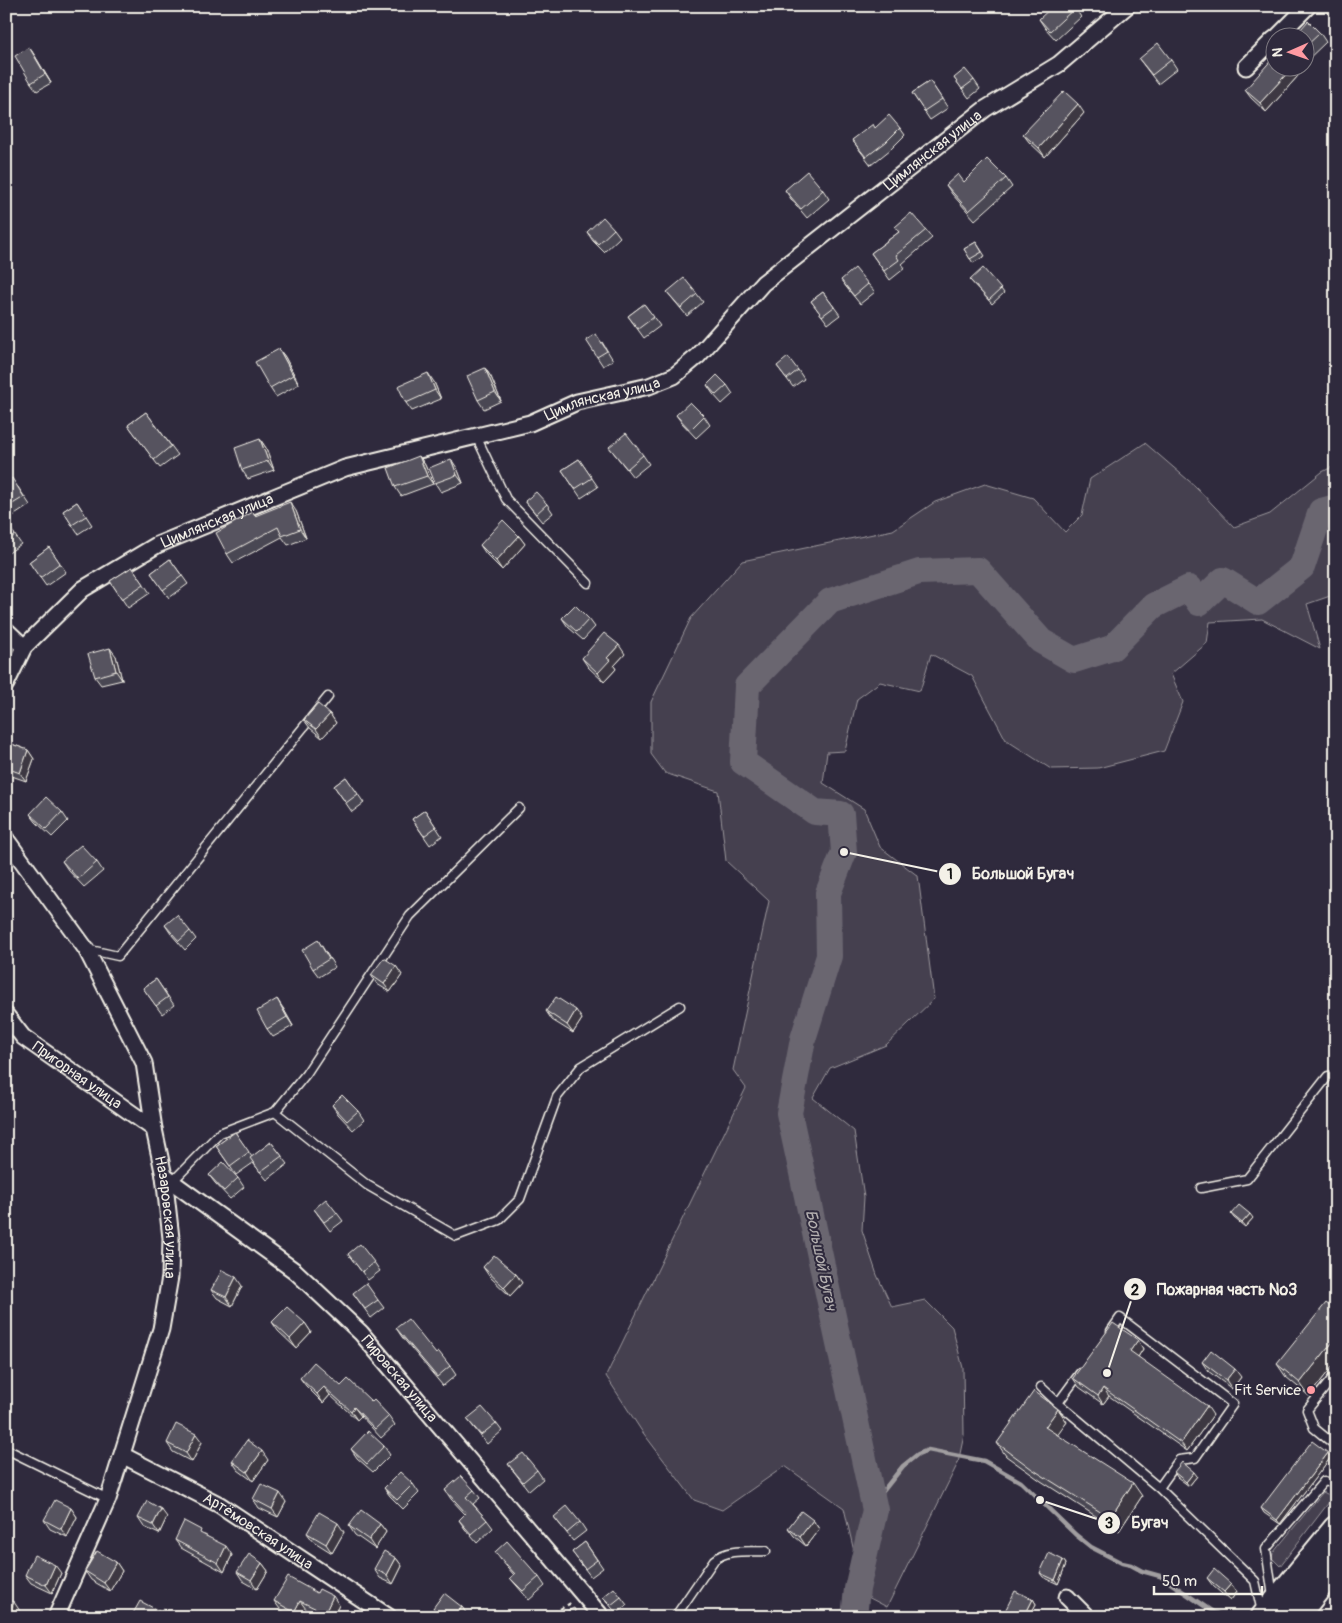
<svg xmlns="http://www.w3.org/2000/svg" width="1342" height="1623" font-family="Pangolin,sans-serif">
	<style>
		.green { fill: #454050; stroke: #9c989c }
		.lines { fill: none; stroke-linecap: round; stroke-linejoin: round }
		.stream { stroke: #a19ea0; stroke-width: 4.5 }
		.river { stroke: #6a6670; stroke-width: 26 }
		.service-casing { stroke: #f4f1e8; stroke-width: 11 }
		.minor-casing { stroke: #f4f1e8; stroke-width: 19 }
		.primary-casing { stroke: #f4f1e8; stroke-width: 29 }
		.path { stroke: #f4f1e8; stroke-width: 2.5; stroke-dasharray: 4 4; stroke-linecap: butt }
		.service { stroke: #2f2a3d; stroke-width: 8 }
		.minor { stroke: #2f2a3d; stroke-width: 15 }
		.primary { stroke: #2f2a3d; stroke-width: 25 }
		.wall { fill: #4a4752; stroke: #f4f1e8 }
		.shaded-wall { fill: #3c3942; stroke: #f4f1e8 }
		.building { fill: #56525f; stroke: #f4f1e8 }
		.poi-dot { fill: #ff9aa2; stroke: #2f2a3d; stroke-width: 2 }
		.labels { text-anchor: middle; dominant-baseline: central; stroke-width: 4; stroke-linejoin: round; paint-order: stroke }
		.street-label { font-size: 15px; fill: #f4f1e8; stroke: #2f2a3d }
		.poi-label { font-size: 15px; fill: #f4f1e8; stroke: #2f2a3d; text-anchor: end }
		.water-label { font-size: 16px; font-style: italic; fill: #b6b2b2; stroke: #2f2a3d }
		.leader { fill: none; stroke: #f4f1e8; stroke-width: 2 }
		.callout-dot { fill: #f4f1e8; stroke: #2f2a3d; stroke-width: 2 }
		.mark-label { font-size: 15px; text-anchor: middle; font-weight: bold; fill: #111 }
		.callout-label { font-size: 16px; text-anchor: middle; font-weight: bold; fill: #f4f1e8; stroke: #2f2a3d; stroke-width: 4; stroke-linejoin: round; paint-order: stroke }
	</style>
	<rect width="100%" height="100%" fill="#2f2a3d"/>
	<filter id="ink" filterUnits="userSpaceOnUse"><feTurbulence type="fractalNoise" baseFrequency=".02" numOctaves="2"/><feDisplacementMap in="SourceGraphic" scale="10" xChannelSelector="R" yChannelSelector="G"/><feConvolveMatrix kernelMatrix="1 2 1 2 8 2 1 2 1" color-interpolation-filters="sRGB"/></filter>
	<g filter="url(#ink)">
		<path class="green" d="M1145,443L1195,486L1234,527L1270,514L1322,472L1336,465V594L1307,604L1320,649L1262,619L1210,622L1207,643L1171,674L1183,702L1164,751L1098,768L1051,769L1006,740L972,676L931,654L920,691L880,682L857,699L845,751L827,752L823,783L864,809L880,847L918,876L934,999L886,1045L830,1068L813,1098L854,1131L864,1197L862,1230L877,1275L892,1307L925,1300L952,1327L963,1368L964,1435L958,1463L887,1607L864,1595L844,1508L785,1466L722,1510L694,1500L641,1430L606,1376L746,1088L733,1070L769,901L726,861L718,791L665,773L651,754V702L691,618L742,561L893,530L935,502L985,484L1033,498L1065,532L1082,515L1090,479Z
			M1323,1492L1333,1497L1280,1566L1272,1558L1273,1553Z"/>
		<g class="lines">
			<path class="stream" d="M875,1510L876,1502L880,1495L903,1466L918,1454L928,1450L984,1461L1021,1482L1076,1535L1091,1547L1122,1563L1131,1565L1142,1571L1160,1576L1213,1612L1225,1617"/>
			<path class="river" d="M854,1617L857,1589L875,1510L789,1113L803,1039L829,956L828,893L844,852L841,814L815,812L743,762L747,686L830,601L919,572L978,570L1041,641L1074,660L1112,648L1153,606L1189,588L1199,603L1223,580L1258,602L1302,567L1321,511L1336,507"/>
			<defs>
				<path id="service" d="M476,436L506,499L588,583
					M86,949L118,956L328,697
					M275,1112L367,1185L456,1236L499,1220L520,1199L557,1097L581,1067L680,1006
					M172,1182L220,1133L275,1112L306,1074L410,916L519,808
					M1201,1188L1247,1179L1328,1076H1336
					M1111,1331L1120,1318L1233,1404L1195,1458L1179,1460L1159,1488
					M1336,1374L1307,1410L1314,1428L1336,1446
					M1041,1387L1058,1403L1159,1488L1255,1581L1262,1612
					M1058,1403L1080,1373
					M6,1449L108,1499
					M1273,1597L1266,1549L1324,1481L1336,1484
					M675,1617L714,1560C729,1548 749,1552 766,1551"/>
				<g id="minor">
					<path d="M1276,38L1308,6"/>
					<path d="M1246,67L1274,39"/>
					<path d="M6,630L24,647"/>
					<path id="s1" d="M6,684L24,647L83,589L157,545L345,468L530,423L577,402L649,386L674,376L698,356L763,283L985,109L1059,64L1127,6"/>
					<path id="s2" d="M6,839L86,949L144,1063L154,1129L164,1176L171,1238L170,1277L161,1329L108,1499L56,1617"/>
					<path id="s3" d="M6,1015L23,1037L154,1129"/>
					<path id="s4" d="M164,1176L295,1271L361,1333L602,1617"/>
					<path id="s5" d="M122,1455L220,1505L389,1617"/>
					<path d="M1067,1597L1087,1617"/>
				</g>
				<path id="primary" d="M1264,1617L1336,1529
					M1295,1617L1336,1565"/>
			</defs>
			<use href="#service" class="service-casing"/>
			<use href="#minor" class="minor-casing"/>
			<use href="#primary" class="primary-casing"/>
			<path class="path" d="M546,1617L571,1603"/>
			<use href="#service" class="service"/>
			<use href="#minor" class="minor"/>
			<use href="#primary" class="primary"/>
		</g>
		<path class="wall" d="M1075,8L1081,17L1056,40L1045,28L1039,19Z
			M1320,33L1326,42L1304,63V38Z
			M29,47L35,56L51,83L37,91L31,83Z
			M1139,59L1171,60L1177,69L1158,84Z
			M1304,67L1305,68L1266,112L1251,98L1245,90L1274,68Z
			M954,78L974,80L980,89L969,98Z
			M930,81L948,108L930,120L912,93Z
			M1084,113L1045,157L1029,142L1023,134Z
			M875,128H900L905,135L891,149L871,165L852,140Z
			M1006,178L1012,187L975,220L952,194L946,185L964,182Z
			M785,190H823L829,199L807,218L791,199Z
			M895,227L926,230L932,238L902,264L905,268L890,280L871,253L899,232Z
			M614,229L620,237L604,252L593,241L587,232Z
			M976,242L985,256L973,263L964,249Z
			M841,280L868,284L875,292L860,304L847,288Z
			M970,280L1001,289L1004,293L992,304Z
			M667,292L697,294L703,302L687,316Z
			M823,292L840,315L828,324L811,301Z
			M644,304L660,326L644,338L628,316Z
			M602,342L613,360L603,366L597,357Z
			M279,349L285,357L299,384L276,397L270,388Z
			M777,366L798,370L804,379L793,387Z
			M485,368L491,377L501,401L484,409L478,400Z
			M434,382L441,399L412,411L406,403Z
			M707,385H727L733,394L722,404L713,394Z
			M146,412L178,455L160,468L128,425Z
			M676,415L704,416L710,425L696,438L682,423Z
			M260,439L266,448L274,470L248,479L242,470Z
			M609,447L643,455L649,464L633,477Z
			M419,456L425,465L433,484L401,496L395,487Z
			M579,459L598,487L581,498L562,470Z
			M457,468L463,483L441,492L435,483Z
			M6,482L18,487L30,505L10,518L6,512Z
			M525,501L547,504L553,513L542,522Z
			M77,502L92,525L78,534L63,511Z
			M296,511L306,538L288,545L282,537L233,563L227,554L253,512L256,516Z
			M6,522L21,544L6,555Z
			M519,536L525,544L502,570L486,554L480,545Z
			M49,547L66,572L46,586L29,562Z
			M170,559L188,584L169,598L151,573Z
			M132,567L150,593L128,608L110,581Z
			M562,618L589,619L595,627L583,640L568,627Z
			M625,654L614,666L616,669L604,682L588,667L582,658Z
			M116,656L122,680L101,685L95,677Z
			M330,714L336,723L322,738L310,728L304,720Z
			M6,742L28,750L34,759L26,781L6,774Z
			M346,777L364,803L352,812L334,786Z
			M425,810L442,836L430,845L412,819Z
			M62,812L68,821L52,837L36,822L30,814Z
			M62,861L97,862L103,871L84,887L68,870Z
			M165,925L190,931L196,939L185,950L171,934Z
			M318,940L335,967L319,977L313,969Z
			M396,966L402,975L390,992L377,984L371,975Z
			M156,979L174,1005L162,1014L143,988Z
			M283,1008L293,1026L273,1037L267,1029Z
			M546,1011L582,1019L573,1033L552,1020Z
			M332,1105L358,1111L364,1120L353,1130L338,1114Z
			M235,1132L252,1157L271,1142L288,1164L267,1180L253,1163L236,1175L216,1146Z
			M209,1175L238,1178L244,1187L230,1199L215,1183Z
			M314,1209L337,1213L343,1221L330,1231Z
			M1231,1214L1253,1218L1245,1227L1234,1218Z
			M348,1254L374,1262L380,1271L368,1280Z
			M483,1267L516,1274L522,1283L510,1296L489,1276Z
			M242,1286L232,1306L217,1298L211,1290Z
			M353,1293L378,1300L384,1308L371,1318Z
			M1336,1311V1362L1309,1396L1286,1377L1277,1364Z
			M272,1322L305,1323L311,1332L296,1348L278,1331Z
			M396,1328L436,1354L450,1366L456,1375L443,1386L402,1337Z
			M1138,1340L1143,1349L1138,1357L1213,1415L1187,1451L1109,1396L1103,1404L1079,1387L1073,1378Z
			M1202,1362L1241,1377L1232,1389L1208,1371Z
			M300,1378L341,1386L372,1402L389,1416L395,1425L381,1438L361,1416L357,1420L330,1395L323,1403L306,1386Z
			M1058,1409L1067,1422L1057,1435L1142,1496L1119,1531L1041,1481L1006,1456L997,1443Z
			M467,1419L496,1423L502,1431L487,1444Z
			M202,1442L192,1462L173,1452L167,1443Z
			M384,1446L390,1455L373,1472L357,1458L351,1449Z
			M1328,1453L1331,1457L1280,1524L1264,1513L1261,1508Z
			M268,1460L253,1481L238,1470L232,1461Z
			M508,1464L537,1470L543,1479L529,1491Z
			M1174,1472L1197,1476L1189,1486L1177,1477Z
			M413,1484L419,1493L403,1509L390,1496L384,1488Z
			M445,1490H474L480,1498L473,1504L487,1520L493,1528L477,1543L465,1529L459,1520L465,1514L451,1499Z
			M253,1499L286,1502L278,1517L259,1508Z
			M71,1508L77,1517L67,1537L50,1529L44,1520Z
			M167,1517L159,1534L144,1527L138,1518Z
			M554,1517L580,1522L586,1531L573,1541Z
			M813,1520L819,1529L806,1546L794,1536L788,1528Z
			M380,1524L386,1532L375,1549L355,1535L349,1526Z
			M344,1532L332,1553L313,1541L307,1533Z
			M205,1535L232,1555L224,1572L181,1548L175,1540Z
			M585,1542L603,1568L591,1577L572,1552Z
			M495,1552L539,1577L545,1586L529,1600L517,1586L510,1578L514,1575L501,1560Z
			M396,1558L402,1566L393,1584L380,1578L374,1569Z
			M1063,1560L1066,1564L1058,1584L1043,1577L1040,1573Z
			M116,1562L122,1571L110,1591L91,1580L85,1571Z
			M262,1563L268,1571L257,1589L243,1581L237,1572Z
			M61,1573L52,1593L31,1583L25,1575Z
			M1207,1578L1231,1584L1237,1592L1230,1601L1213,1586Z
			M317,1593L339,1605L333,1617H321L306,1609L302,1617H293L280,1609L274,1601Z
			M603,1597H621L627,1605L617,1614Z
			M1033,1599L1036,1604L1029,1617H1010L1008,1616L1005,1611Z
			M462,1607L468,1616V1617H439L433,1608Z"/>
		<path class="shaded-wall" d="M29,47L35,56L51,83L45,74Z
			M1304,67L1305,68L1266,112L1260,103L1292,68Z
			M1078,104L1084,113L1045,157L1039,148Z
			M279,349L285,357L299,384L293,375Z
			M485,368L491,377L501,401L495,392Z
			M428,373L434,382L441,399L435,390Z
			M260,439L266,448L274,470L268,461Z
			M419,456L425,465L433,484L427,476Z
			M451,459L457,468L463,483L457,475Z
			M290,502L296,511L306,538L300,529Z
			M519,536L525,544L502,570L496,561Z
			M619,645L625,654L614,666L616,669L604,682L598,673L607,658Z
			M110,648L116,656L122,680L116,671Z
			M330,714L336,723L322,738L316,729Z
			M28,750L34,759L26,781L20,773Z
			M396,966L402,975L390,992L384,984Z
			M277,999L283,1008L293,1026L287,1017Z
			M576,1010L582,1019L573,1033L567,1025Z
			M1250,1214L1253,1218L1245,1227L1242,1223Z
			M516,1274L522,1283L510,1296L504,1287Z
			M236,1277L242,1286L232,1306L226,1297Z
			M305,1323L311,1332L296,1348L290,1339Z
			M1336,1338V1362L1309,1396L1300,1383Z
			M1138,1340L1143,1349L1136,1360L1130,1351Z
			M1235,1369L1241,1377L1232,1389L1226,1380Z
			M324,1387L330,1395L323,1403L317,1394Z
			M1103,1388L1109,1396L1103,1404L1098,1396Z
			M1207,1406L1213,1415L1187,1451L1181,1443Z
			M354,1407L361,1416L357,1420L351,1411Z
			M1058,1409L1067,1422L1054,1440L1045,1427Z
			M196,1434L202,1442L192,1462L186,1453Z
			M262,1451L268,1460L253,1481L247,1472Z
			M1328,1453L1331,1457L1280,1524L1277,1520Z
			M1194,1472L1197,1476L1189,1486L1186,1482Z
			M1133,1483L1142,1496L1119,1531L1110,1518Z
			M280,1493L286,1502L278,1517L272,1509Z
			M71,1508L77,1517L67,1537L61,1529Z
			M161,1509L167,1517L159,1534L153,1525Z
			M813,1520L819,1529L806,1546L800,1537Z
			M338,1523L344,1532L332,1553L326,1544Z
			M380,1524L386,1532L375,1549L369,1540Z
			M226,1546L232,1555L224,1572L218,1563Z
			M396,1558L402,1566L393,1584L387,1575Z
			M1063,1560L1066,1564L1058,1584L1055,1580Z
			M116,1562L122,1571L110,1591L104,1583Z
			M262,1563L268,1571L257,1589L251,1580Z
			M55,1565L61,1573L52,1593L46,1585Z
			M1231,1584L1237,1592L1230,1601L1224,1592Z
			M333,1596L339,1605L333,1617H328L325,1613Z
			M1033,1599L1036,1604L1029,1617H1024Z
			M300,1601L306,1609L302,1617H297L294,1612Z
			M14,1602L20,1611L17,1617H7Z
			M462,1607L468,1616V1617H455Z"/>
		<path class="building" d="M1053,6H1073L1075,8L1050,31L1039,19Z
			M1325,6H1336V24L1323,7Z
			M1308,21L1320,33L1304,48V38H1293Z
			M1158,43L1171,60L1152,75L1139,59Z
			M29,47L45,74L31,83L15,56Z
			M1274,57V68H1292L1260,103L1245,90Z
			M965,69L974,80L962,89L954,78Z
			M930,81L942,99L924,111L912,93Z
			M1064,91L1078,104L1039,148L1023,134Z
			M889,115L900,128L886,142L866,157L852,140L873,124L875,128Z
			M987,159L1006,178L969,211L946,185L958,174L964,182Z
			M807,171L823,190L801,209L785,190Z
			M911,213L926,230L896,255L899,260L884,271L871,253L899,232L895,227Z
			M603,217L614,229L598,244L587,232Z
			M976,242L982,252L970,259L964,249Z
			M855,268L868,284L854,296L841,280Z
			M983,268L1001,289L989,300L970,280Z
			M684,278L697,294L681,308L667,292Z
			M823,292L834,307L822,316L811,301Z
			M644,304L654,317L638,329L628,316Z
			M596,334L607,351L597,357L586,340Z
			M279,349L293,375L270,388L255,362Z
			M788,357L798,370L787,379L777,366Z
			M485,368L495,392L478,400L467,376Z
			M428,373L435,390L406,403L398,386Z
			M717,375L727,385L716,395L707,385Z
			M690,402L704,416L690,430L676,415Z
			M146,412L171,446L154,460L128,425Z
			M626,433L643,455L627,469L609,447Z
			M260,439L268,461L242,470L235,448Z
			M419,456L427,476L395,487L388,468Z
			M451,459L457,475L435,483L429,468Z
			M579,459L592,478L575,489L562,470Z
			M12,478L24,497L6,508V482Z
			M536,492L547,504L536,514L525,501Z
			M77,502L86,516L72,525L63,511Z
			M290,502L300,529L282,536L278,527L227,554L216,533L253,512L255,516Z
			M503,520L519,536L496,561L480,545Z
			M6,522L15,535L6,542Z
			M49,547L60,563L40,578L29,562Z
			M170,559L182,576L163,590L151,573Z
			M132,567L144,584L122,599L110,581Z
			M575,605L589,619L577,632L562,618Z
			M604,633L619,645L607,658L610,660L598,673L582,658Z
			M110,648L116,671L95,677L88,654Z
			M318,704L330,714L316,729L304,720Z
			M6,742L28,750L20,773L6,768Z
			M346,777L358,794L346,803L334,786Z
			M46,797L62,812L46,829L30,814Z
			M425,810L436,827L424,836L412,819Z
			M81,845L97,862L78,879L62,861Z
			M177,915L190,931L179,941L165,925Z
			M318,940L329,959L313,969L302,950Z
			M384,958L396,966L384,984L371,975Z
			M156,979L168,997L156,1006L143,988Z
			M556,997L576,1010L567,1025L546,1011Z
			M277,999L287,1017L267,1029L257,1011Z
			M342,1095L358,1111L347,1121L332,1105Z
			M235,1132L249,1152L230,1166L216,1146Z
			M271,1142L282,1156L260,1172L250,1158Z
			M223,1162L238,1178L224,1191L209,1175Z
			M326,1199L337,1213L324,1222L314,1209Z
			M1239,1205L1250,1214L1242,1223L1231,1214Z
			M360,1244L374,1262L362,1272L348,1254Z
			M494,1255L516,1274L504,1287L483,1267Z
			M222,1270L236,1277L226,1297L211,1290Z
			M366,1283L378,1300L365,1309L353,1293Z
			M1326,1303L1336,1311V1338L1300,1383L1277,1364Z
			M287,1307L305,1323L290,1339L272,1322Z
			M408,1319L436,1354L439,1352L450,1366L437,1377L396,1328Z
			M1113,1323L1138,1340L1130,1351L1207,1406L1181,1443L1103,1388L1098,1396L1073,1378Z
			M1211,1350L1235,1369L1226,1380L1202,1362Z
			M314,1362L341,1386L348,1379L372,1402L374,1400L389,1416L375,1429L354,1407L351,1411L324,1387L317,1394L300,1378Z
			M1034,1391L1058,1409L1045,1427L1133,1483L1110,1518L1032,1469L997,1443Z
			M482,1407L496,1423L481,1435L467,1419Z
			M176,1424L196,1434L186,1453L167,1443Z
			M368,1431L384,1446L367,1464L351,1449Z
			M247,1440L262,1451L247,1472L232,1461Z
			M1312,1441L1328,1453L1277,1520L1261,1508Z
			M523,1453L537,1470L523,1482L508,1464Z
			M1182,1462L1194,1472L1186,1482L1174,1472Z
			M400,1472L413,1484L397,1500L384,1488Z
			M461,1476L474,1490L466,1497L487,1520L471,1534L459,1520L466,1513L445,1490Z
			M261,1484L280,1493L272,1509L253,1499Z
			M55,1500L71,1508L61,1529L44,1520Z
			M147,1501L161,1509L153,1525L138,1518Z
			M567,1506L580,1522L567,1533L554,1517Z
			M361,1510L380,1524L369,1540L349,1526Z
			M801,1511L813,1520L800,1537L788,1528Z
			M319,1512L338,1523L326,1544L307,1533Z
			M184,1521L201,1530L200,1533L226,1546L218,1563L175,1540Z
			M507,1541L539,1577L523,1591L510,1578L515,1574L495,1552Z
			M585,1542L597,1560L585,1569L572,1552Z
			M97,1551L116,1562L104,1583L85,1571Z
			M384,1551L396,1558L387,1575L374,1569Z
			M1049,1553L1063,1560L1055,1580L1040,1573Z
			M249,1554L262,1563L251,1580L237,1572Z
			M34,1555L55,1565L46,1585L25,1575Z
			M1214,1569L1231,1584L1224,1592L1207,1578Z
			M288,1577L317,1593L319,1589L333,1596L325,1613L300,1601L294,1612L274,1601Z
			M614,1588L621,1597L611,1605L603,1597Z
			M1015,1591L1033,1599L1024,1617H1016L1005,1611Z
			M444,1593L462,1607L455,1617H444L433,1608Z
			M6,1599L14,1602L7,1617H6Z
			M140,1601L161,1612L163,1608L178,1617H131Z
			M574,1608L578,1617H560L559,1615Z"/>
	</g>
	<circle class="poi-dot" cx="1311" cy="1390" r="5"/>
	<g class="labels">
		<g class="street-label">
			<text stroke="none"><textPath href="#s1" startOffset="1100">Цимлянская улица</textPath></text>
			<text stroke="none"><textPath href="#s1" startOffset="680">Цимлянская улица</textPath></text>
			<text stroke="none"><textPath href="#s1" startOffset="275">Цимлянская улица</textPath></text>
			<text stroke="none"><textPath href="#s3" startOffset="94">Пригорная улица</textPath></text>
			<text stroke="none"><textPath href="#s2" startOffset="420">Назаровская улица</textPath></text>
			<text stroke="none"><textPath href="#s4" startOffset="312">Пировская улица</textPath></text>
			<text stroke="none"><textPath href="#s5" startOffset="156">Артёмовская улица</textPath></text>
		</g>
		<g class="poi-label">
			<text x="1301" y="1390">Fit Service</text>
		</g>
		<g class="water-label">
			<text transform="translate(821 1260) rotate(78)">Большой Бугач</text>
		</g>
	</g>
	<path class="leader" d="M844 852L950 874M1107 1373L1135 1289M1040 1500L1109 1523"/>
	<g class="callout-dot">
		<circle cx="844" cy="852" r="5"/>
		<circle cx="1107" cy="1373" r="5"/>
		<circle cx="1040" cy="1500" r="5"/>
		<circle cx="950" cy="874" r="12"/>
		<circle cx="1135" cy="1289" r="12"/>
		<circle cx="1109" cy="1523" r="12"/>
	</g>
	<g class="mark-label">
		<text x="950" y="879">1</text>
		<text x="1135" y="1295">2</text>
		<text x="1109" y="1528">3</text>
	</g>
	<g class="callout-label">
		<text x="1023" y="879">Большой Бугач</text>
		<text x="1227" y="1295">Пожарная часть №3</text>
		<text x="1150" y="1528">Бугач</text>
	</g>
	<rect width="1342" height="1623" fill="none" stroke="#2f2a3d" stroke-width="25"/>
	<rect x="12" y="12" width="1317" height="1598" fill="none" stroke="#f4f1e8" stroke-width="2" filter="url(#ink)"/>
	<g transform="translate(1290 52) rotate(268)"><circle r="24" fill="#2f2a3d" stroke="#7e7a81"/>
	<path d="M0-4L9 19L0 12L-9 19Z" fill="#ff9aa2"/>
	<text y="-8" font-size="14" font-weight="bold" text-anchor="middle" fill="#f4f1e8">N</text>
	</g>
	<path d="M1154 1586v8h108v-8" fill="none" stroke="#f4f1e8" stroke-width="2.5"/>
	<text x="1162" y="1586" font-size="15" fill="#f4f1e8" stroke="#2f2a3d" stroke-width="4" paint-order="stroke">50 m</text>
</svg>
